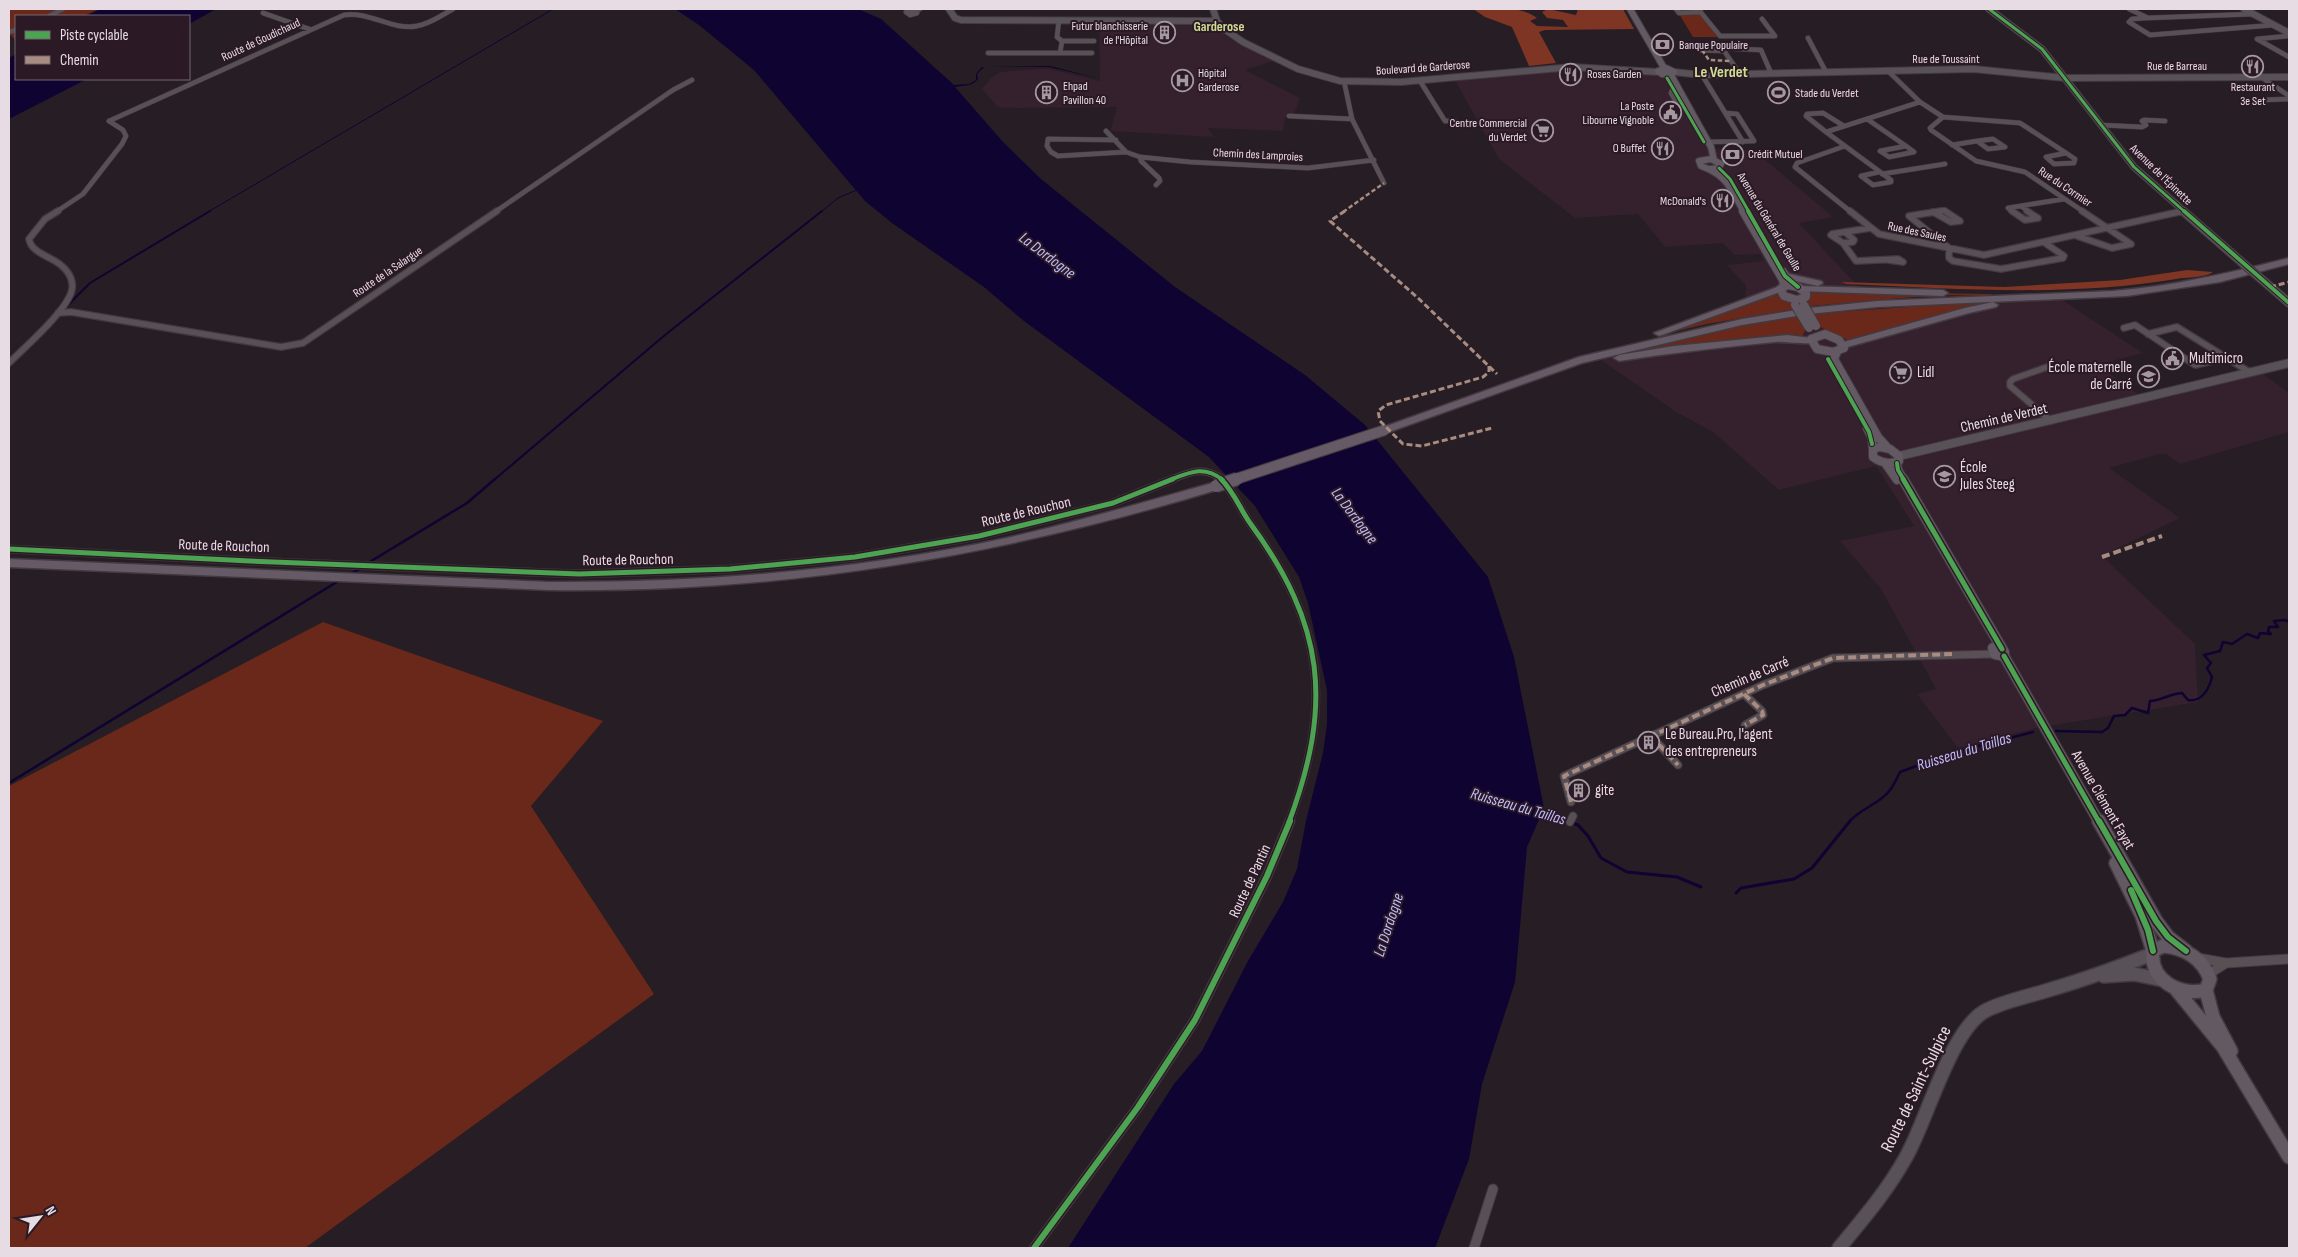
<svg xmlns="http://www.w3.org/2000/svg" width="2298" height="1257" font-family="'Sofia Sans Condensed',sans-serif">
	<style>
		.built { fill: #35202e }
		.green { fill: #692819 }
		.forest { fill: #7e3523 }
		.water { fill: #0f0332 }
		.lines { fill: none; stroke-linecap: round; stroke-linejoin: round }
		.stream-far3 { stroke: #0f0332; stroke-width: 1 }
		.stream-far2 { stroke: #0f0332; stroke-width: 2 }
		.stream-far1 { stroke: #0f0332; stroke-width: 2.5 }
		.stream { stroke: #0f0332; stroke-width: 3 }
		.street-far3-casing { stroke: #423a40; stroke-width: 5.5 }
		.street-far2-casing { stroke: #423a40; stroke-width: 8 }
		.street-far1-casing { stroke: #423a40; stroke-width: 9 }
		.street-casing { stroke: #423a40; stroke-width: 11 }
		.secondary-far2-casing { stroke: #423a40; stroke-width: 8 }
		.secondary-far1-casing { stroke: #423a40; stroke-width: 10 }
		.secondary-casing { stroke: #423a40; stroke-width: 16 }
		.primary-far3-casing { stroke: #423a40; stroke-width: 8 }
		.primary-far2-casing { stroke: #423a40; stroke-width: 10 }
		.primary-far1-casing { stroke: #423a40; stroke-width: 12 }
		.primary-casing { stroke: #423a40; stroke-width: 16 }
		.highway-casing { stroke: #423a40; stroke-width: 3 }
		.street-far3 { stroke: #595056; stroke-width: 4.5 }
		.street-far2 { stroke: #595056; stroke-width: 5.5 }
		.street-far1 { stroke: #595056; stroke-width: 7 }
		.street { stroke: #595056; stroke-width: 9 }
		.secondary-far2 { stroke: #595158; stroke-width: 6 }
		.secondary-far1 { stroke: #595158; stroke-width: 8 }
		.secondary { stroke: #595158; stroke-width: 13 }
		.primary-far3 { stroke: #625962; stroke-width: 6 }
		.primary-far2 { stroke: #625962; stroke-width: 8 }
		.primary-far1 { stroke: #625962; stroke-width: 10 }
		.primary { stroke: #625962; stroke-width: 13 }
		.highway { fill: #655a65; fill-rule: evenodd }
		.secondary-bridge-casing { stroke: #423a40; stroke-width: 10; stroke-linecap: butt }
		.primary-bridge-casing { stroke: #423a40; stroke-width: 10; stroke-linecap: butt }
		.highway-bridge-far1-casing { stroke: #423a40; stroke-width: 12; stroke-linecap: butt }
		.highway-bridge-casing { stroke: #423a40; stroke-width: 15; stroke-linecap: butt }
		.secondary-bridge { stroke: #595158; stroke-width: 8 }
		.primary-bridge { stroke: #625962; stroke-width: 8 }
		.highway-bridge-far1 { stroke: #655a65; stroke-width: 10 }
		.highway-bridge { stroke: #655a65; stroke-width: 12 }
		.quiet-far2 { stroke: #a88b81; stroke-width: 2.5; stroke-dasharray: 4.5 2.5; stroke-linecap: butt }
		.quiet-far1 { stroke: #a88b81; stroke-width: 3; stroke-dasharray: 6 3; stroke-linecap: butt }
		.quiet { stroke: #a88b81; stroke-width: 4; stroke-dasharray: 8 4; stroke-linecap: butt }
		.cycleway-far3-casing { stroke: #2b1925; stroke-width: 5 }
		.cycleway-far2-casing { stroke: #2b1925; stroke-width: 6 }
		.cycleway-far1-casing { stroke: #2b1925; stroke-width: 8 }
		.cycleway-casing { stroke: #2b1925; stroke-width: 9 }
		.cycleway-far3 { stroke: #4ca352; stroke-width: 3 }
		.cycleway-far2 { stroke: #4ca352; stroke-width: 4 }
		.cycleway-far1 { stroke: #4ca352; stroke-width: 5 }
		.cycleway { stroke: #4ca352; stroke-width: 6 }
		.labels { text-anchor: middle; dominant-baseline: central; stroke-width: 4; stroke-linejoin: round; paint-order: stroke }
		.far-poi-label { font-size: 12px; fill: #e8dce4; stroke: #2b1925; text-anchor: start }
		.far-street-label { font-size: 12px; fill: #e8dce4; stroke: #2b1925 }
		.far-neighbourhood-label { font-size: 14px; font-weight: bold; fill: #cdde93; stroke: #2b1925 }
		.poi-label { font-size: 15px; fill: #e8dce4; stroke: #2b1925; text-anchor: start }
		.street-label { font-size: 15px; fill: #e8dce4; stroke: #2b1925 }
		.far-district-label { font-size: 16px; font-weight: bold; fill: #cdde93; stroke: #2b1925 }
		.water-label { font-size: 16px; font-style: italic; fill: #bebdfd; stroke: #2b1925 }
		.near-street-label { font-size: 18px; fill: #e8dce4; stroke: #2b1925 }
	</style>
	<rect width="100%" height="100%" fill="#271d24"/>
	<path class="built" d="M1207,22L1208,25H1214L1224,32V35L1235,41L1274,61L1245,70L1300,98L1293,117H1285L1283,131L1208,128L1214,137L1110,131L1117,107L1003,108L997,106L982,89L991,78L1000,72L1039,69H1049L1100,81L1099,23Z
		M1570,64L1649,68L1666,71L1716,149L1755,151L1833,217L1799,223L1879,309L1950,303L2059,298L2143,353L2098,365L2149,402L2263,374L2289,393V432L2180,464L2166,454H2160L2109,468L2180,518L2102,556L2195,644L2198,702L2036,728L1958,748L1917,694L1936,689L1881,589L1840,541L1914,526L1876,466L1779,490L1713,432L1676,412L1601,360L1743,326L1746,286L1727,265L1764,261L1760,254L1734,255L1723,243L1665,247L1638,214L1575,218L1499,159L1452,75Z"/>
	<path class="green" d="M9,9H99L83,16H16V41L9,33Z
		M1679,14H1699L1717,37H1693Z
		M1811,291L1991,294L1993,296L1938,295L1810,306L1806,301L1811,298Z
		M1776,292L1791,303L1794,309L1707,324L1651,337L1769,297L1768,295Z
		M1989,301L1992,303L1852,342L1820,327L1813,314Z
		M1797,316L1806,329L1801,338L1661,349L1616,355L1699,334Z
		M323,622L603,721L531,806L654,994L305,1248H9V786Z"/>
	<path class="forest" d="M1473,9C1493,9 1521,5 1537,18L1530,21L1537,26L1568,27L1563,20L1547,18L1542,12L1548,9L1576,15L1578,9H1623L1634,29L1545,30L1539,32L1556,63L1529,66L1512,27L1485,17Z
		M2187,270L2213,272C2205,278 2187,277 2176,279C2068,297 1956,289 1847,284L1841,282L2004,287L2120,280Z"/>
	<path class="water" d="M101,9H216L189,24V16H86Z
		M675,9H858L881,19L954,85L969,84L976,80V74L982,67H986L1050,66L1097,78L1049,67H984L977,74L978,79C972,87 964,85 955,87L1003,142L1041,179L1175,287L1305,375L1365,425L1488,577L1514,657L1544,808L1527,847L1515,982L1482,1084L1469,1159L1435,1248H1068L1174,1084L1202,1051L1248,961L1283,902L1297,869L1306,821L1323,753L1327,724V690L1308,603L1299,577L1255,506L1209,457L1024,321L984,287L892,223L865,201L754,70L699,25Z
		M16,54V79H87L9,119V58Z"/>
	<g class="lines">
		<path class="stream-far3" d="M208,212L553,9
			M821,212L838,198L859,189"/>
		<path class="stream-far2" d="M65,308L90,283L210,211
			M494,480L665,335L822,211"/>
		<path class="stream-far1" d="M368,563L467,503L495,479
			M349,575L361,568
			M2056,731L2102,732L2108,728L2114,716L2125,715L2132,708L2148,713L2150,701C2164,700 2168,694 2182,693L2188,700C2202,702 2209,689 2212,677L2207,668L2211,663L2204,655L2220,651L2223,642L2232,644L2247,634L2258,638L2260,633L2271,634L2268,631L2269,627H2278L2274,621L2285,620L2289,622
			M9,783L340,580
			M1541,812L1571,822
			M1849,822C1861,808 1880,804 1890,790C1894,785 1897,778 1900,772L1952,753L2033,732"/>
		<path class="stream" d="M1567,821L1578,825L1588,836L1601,858L1627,872L1677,877L1701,887
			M1736,893L1741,888L1794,879L1812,868L1850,821"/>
		<defs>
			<path id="street-far3" d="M1676,9L1679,13L1701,12
				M1698,9L1720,36H1775L1762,19
				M2129,9L2146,17
				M914,10L917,13L910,15L906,12Z
				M914,10L920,9
				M263,13L309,29
				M2254,14L2146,18L2132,19L2129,22L2150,35L2274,25
				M49,16L63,9
				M1059,20L1057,37L1062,41L1060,53H1092
				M9,32L16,30
				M2289,36L2257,39L2289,57
				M1808,38L1826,72
				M1062,41H1094
				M1722,48L1697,47L1699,50L1724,51
				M988,53H1060
				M1887,70L1920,102L1943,117L1930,128L1931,130L1976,161L2025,172L2084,212
				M1740,74L1722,48L1761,50L1771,73
				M1702,75L1743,142
				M2261,77L2289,96
				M1344,81L1352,119L1384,183
				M1420,81L1445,121H1455
				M1673,88L1671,93L1678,106L1675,108
				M2262,100L2289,99
				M1289,116L1352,119
				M1943,117L2020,123L2066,153
				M1867,119L1906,146
				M109,121L344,15C370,11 392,31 417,26C430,24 442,15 453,9
				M2100,125L2142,127L2146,125L2142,121L2144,120L2165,121
				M1106,131L1126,152L1140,157
				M1826,132L1806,116L1807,114L1823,113L1844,126
				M1993,139L2005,147L1988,149L1977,141Z
				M1116,140L1048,139L1047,146L1051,152L1058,156L1126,152
				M1708,142L1754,141L1737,114L1726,113
				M1952,145L1977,141
				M1845,146L1891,180V182L1873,185L1861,176L1879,172
				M1906,146L1914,152L1889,157L1880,151Z
				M2066,153L2075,159L2074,163L2054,164L2046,157Z
				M1882,174L1945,164
				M1156,185L1160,181L1159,178L1141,161L1140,157L1190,162L1308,168L1374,160
				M2021,206L2029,212
				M56,212L83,194L122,144L126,136L123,130L109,121
				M495,212L673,90L692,80
				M1851,212L1795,167L1797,163L1845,146L1826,132L1920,102
				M1934,212L1944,210L1947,212
				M2013,212L2008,208L2064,199
				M2180,212L2183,211"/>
			<path id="street-far2" d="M1850,211L1879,234L1984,255L2183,211
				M1941,211L1909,216L1949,248V258L1953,261L2001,269L2063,258L2064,256L2045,243
				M2012,211L2025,220L2038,218L2027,211
				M1933,212L1951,222L1960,221L1945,211
				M1845,232L1854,240L1853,242L1843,243L1831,235L1832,234L1870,228
				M2077,236L2112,248L2131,244L2082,211
				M1843,243L1856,261L1898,259L1903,262L1889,260
				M58,313L71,312L281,347L303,343L497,211
				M2124,328L2135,325L2195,365L2225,358
				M2148,334L2177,327L2251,373
				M9,363C24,348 69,309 72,289C74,277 65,267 55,261C45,255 31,251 29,239L45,219L58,211
				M2050,366L2013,379L2010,382V386L2051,421
				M1170,480C1190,472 1204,465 1223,480"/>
			<path id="street-far1" d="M1221,479C1234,492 1240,509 1250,523C1325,625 1333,704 1289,822
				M9,549L250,561L579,574L730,569L855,557L979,536L1113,503L1173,479
				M1744,694L1762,711L1763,715L1745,725
				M1651,736L1678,765
				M1571,802L1564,776L1763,685L1833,658L1995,654
				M1570,822L1573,816"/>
			<path id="street" d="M2198,958L2226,963L2289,959
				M2209,974L2226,963
				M1034,1248L1138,1107L1195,1020L1267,876L1290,821
				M1474,1248L1493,1189"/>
			<path id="secondary-far2" d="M949,9L955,18L961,20L1217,21
				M1213,9L1217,21L1224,29L1243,42L1298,69L1340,81L1401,82L1572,67L1658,72
				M1989,9L2042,49L2134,167L2185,212
				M2244,9L2289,33
				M1674,72L1702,75L1974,69L2065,78L2289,77"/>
			<path id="secondary-far1" d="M2183,211L2246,266
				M2267,284L2289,303
				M1899,456L2289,363"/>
			<path id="secondary" d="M2104,976L2134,974L2163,980
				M1839,1248C1863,1219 1888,1190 1906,1157C1927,1121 1951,1027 1987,1010C2007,1000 2031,996 2052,989C2086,979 2119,967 2152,954"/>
			<path id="primary-far3" d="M1630,9L1664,68
				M1666,68L1674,72L1671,75L1662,74L1658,71Z
				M1671,75L1711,147L1714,160
				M1710,169L1719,168L1721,164L1711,159L1699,161L1701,166C1728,176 1730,188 1744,212"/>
			<path id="primary-far2" d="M1743,211L1783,280L1784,286
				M1783,272L1789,281L1798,287
				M1788,285L1798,287L1806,293V297L1797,300L1784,296L1780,289Z
				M1825,334L1839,340L1844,348L1833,352L1817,349L1811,339Z
				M1837,352L1834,359L1878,437L1887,447
				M1867,428L1872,438L1873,449
				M1880,447L1890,449L1899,456V461C1889,465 1881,463 1873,457V449Z
				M1885,463L1897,480
				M1897,463L1898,470L1904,480"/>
			<path id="primary-far1" d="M1903,479L2004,652V656L2099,822
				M1993,648L1995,654L2004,656"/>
			<path id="primary" d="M2099,821L2156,921L2168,937L2186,951
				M2116,863L2142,916L2153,951
				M2163,946C2185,948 2202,958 2210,979L2206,990C2180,997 2149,980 2153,951Z
				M2174,987L2223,1047L2289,1157
				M2206,990L2213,1017L2231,1051"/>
			<path id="highway" d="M2289,258V264L2220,282L2127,296L1877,307L1809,314L1742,325L1582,363L1389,432H1381L1380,430L1381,428L1579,357L1742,319L1809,308L1877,301L2113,291C2173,286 2230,273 2289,258Z
				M1785,273L1821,281L1823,283L1818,286L1782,278L1780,276Z
				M1780,286L1785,289L1783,291L1662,335L1659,336L1654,333Z
				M1801,286L1943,290L1948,293L1943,296L1798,291L1796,289Z
				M1993,302L1998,305L1996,307L1969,313L1844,348L1839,345L1840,343L1965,308Z
				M1787,335L1811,338L1816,341C1810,346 1785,341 1775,342C1723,347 1671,353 1619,361L1614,358L1619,355L1674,346Z
				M1216,482L1222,486L1220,489C996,557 783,593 549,590L9,567V559L549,582C704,583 860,570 1011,537C1080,521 1148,501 1216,482Z"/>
		</defs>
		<use href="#street-far3" class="street-far3-casing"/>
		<use href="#street-far2" class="street-far2-casing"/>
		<use href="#street-far1" class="street-far1-casing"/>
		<use href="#street" class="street-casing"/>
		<use href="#secondary-far2" class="secondary-far2-casing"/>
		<use href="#secondary-far1" class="secondary-far1-casing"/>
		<use href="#secondary" class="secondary-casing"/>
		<use href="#primary-far3" class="primary-far3-casing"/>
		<use href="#primary-far2" class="primary-far2-casing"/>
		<use href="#primary-far1" class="primary-far1-casing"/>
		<use href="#primary" class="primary-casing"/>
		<use href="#highway" class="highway-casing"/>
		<use href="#street-far3" class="street-far3"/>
		<use href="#street-far2" class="street-far2"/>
		<use href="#street-far1" class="street-far1"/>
		<use href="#street" class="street"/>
		<use href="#secondary-far2" class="secondary-far2"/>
		<use href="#secondary-far1" class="secondary-far1"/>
		<use href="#secondary" class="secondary"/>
		<use href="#primary-far3" class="primary-far3"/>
		<use href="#primary-far2" class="primary-far2"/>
		<use href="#primary-far1" class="primary-far1"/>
		<use href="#primary" class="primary"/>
		<use href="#highway" class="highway"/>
		<defs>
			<path id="secondary-bridge" d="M2246,266L2267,284"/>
			<path id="primary-bridge" d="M1795,305L1809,328
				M1804,305L1816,326"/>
			<path id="highway-bridge-far1" d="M1233,480L1385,430"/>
			<path id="highway-bridge" d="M1216,486L1237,479"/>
		</defs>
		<use href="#secondary-bridge" class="secondary-bridge-casing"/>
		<use href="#primary-bridge" class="primary-bridge-casing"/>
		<use href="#highway-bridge-far1" class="highway-bridge-far1-casing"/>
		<use href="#highway-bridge" class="highway-bridge-casing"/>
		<use href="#secondary-bridge" class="secondary-bridge"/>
		<use href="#primary-bridge" class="primary-bridge"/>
		<use href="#highway-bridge-far1" class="highway-bridge-far1"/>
		<use href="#highway-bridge" class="highway-bridge"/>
		<path class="quiet-far2" d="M1702,50L1709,60L1731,61
			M1343,212L1384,183"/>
		<path class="quiet-far1" d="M1345,211L1330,221L1418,298L1497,374
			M2270,287L2289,282
			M1489,366V372L1483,377L1386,405L1378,411L1380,421L1403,444L1422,446L1492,428"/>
		<path class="quiet" d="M2102,557L2162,536
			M1744,694L1762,711L1763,715L1745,725
			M1651,736L1678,765
			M1571,802L1564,776L1763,685L1833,658L1952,654"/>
		<defs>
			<path id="cycleway-far3" d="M1989,9L2042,49L2134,167L2185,212
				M1667,78L1704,142
				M1719,168L1730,179L1749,212"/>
			<path id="cycleway-far2" d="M1748,211L1785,276L1798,287
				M2184,211L2289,303
				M1828,359L1869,432L1872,444
				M1897,463L1898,470L1904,480
				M1170,480C1190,472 1204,465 1223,480"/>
			<path id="cycleway-far1" d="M1221,479C1234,492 1240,509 1250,523C1325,625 1333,704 1289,822
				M1903,479L2002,649
				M9,549L250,561L579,574L730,569L855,557L979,536L1113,503L1173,479
				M2004,656L2099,822"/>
			<path id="cycleway" d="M2099,821L2156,921L2168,937L2186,951
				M2131,890L2148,930L2153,951
				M1034,1248L1138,1107L1195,1020L1267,876L1290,821"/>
		</defs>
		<use href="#cycleway-far3" class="cycleway-far3-casing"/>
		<use href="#cycleway-far2" class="cycleway-far2-casing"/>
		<use href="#cycleway-far1" class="cycleway-far1-casing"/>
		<use href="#cycleway" class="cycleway-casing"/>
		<use href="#cycleway-far3" class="cycleway-far3"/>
		<use href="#cycleway-far2" class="cycleway-far2"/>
		<use href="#cycleway-far1" class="cycleway-far1"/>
		<use href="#cycleway" class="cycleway"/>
	</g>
	<defs>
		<symbol id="building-ring" viewBox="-11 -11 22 22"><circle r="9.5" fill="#2b1925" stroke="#a499a1" stroke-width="1.5"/><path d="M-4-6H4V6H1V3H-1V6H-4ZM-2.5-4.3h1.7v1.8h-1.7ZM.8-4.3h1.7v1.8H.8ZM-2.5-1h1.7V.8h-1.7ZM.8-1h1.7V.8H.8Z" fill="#a499a1"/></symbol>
		<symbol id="bank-ring" viewBox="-11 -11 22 22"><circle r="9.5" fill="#2b1925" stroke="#a499a1" stroke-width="1.5"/><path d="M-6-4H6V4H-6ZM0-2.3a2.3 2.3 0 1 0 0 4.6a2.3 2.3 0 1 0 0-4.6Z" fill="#a499a1"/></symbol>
		<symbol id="restaurant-ring" viewBox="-11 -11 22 22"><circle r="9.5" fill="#2b1925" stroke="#a499a1" stroke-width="1.5"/><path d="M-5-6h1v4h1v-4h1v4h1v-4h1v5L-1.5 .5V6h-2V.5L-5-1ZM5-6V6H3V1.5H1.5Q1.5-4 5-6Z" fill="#a499a1"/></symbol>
		<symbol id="hospital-ring" viewBox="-11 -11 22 22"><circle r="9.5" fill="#2b1925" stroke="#a499a1" stroke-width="1.5"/><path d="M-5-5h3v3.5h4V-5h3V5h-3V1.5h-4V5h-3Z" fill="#a499a1"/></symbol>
		<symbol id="stadium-ring" viewBox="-11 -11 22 22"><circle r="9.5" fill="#2b1925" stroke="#a499a1" stroke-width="1.5"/><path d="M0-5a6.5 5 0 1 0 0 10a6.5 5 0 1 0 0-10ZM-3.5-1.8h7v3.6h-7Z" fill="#a499a1"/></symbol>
		<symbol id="civic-ring" viewBox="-11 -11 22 22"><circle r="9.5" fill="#2b1925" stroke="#a499a1" stroke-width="1.5"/><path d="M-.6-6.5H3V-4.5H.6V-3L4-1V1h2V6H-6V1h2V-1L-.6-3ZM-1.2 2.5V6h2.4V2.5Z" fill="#a499a1"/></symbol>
		<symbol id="supermarket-ring" viewBox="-11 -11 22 22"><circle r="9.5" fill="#2b1925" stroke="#a499a1" stroke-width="1.5"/><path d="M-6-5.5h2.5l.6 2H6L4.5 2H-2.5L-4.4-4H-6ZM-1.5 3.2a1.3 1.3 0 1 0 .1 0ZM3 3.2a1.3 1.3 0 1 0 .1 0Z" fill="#a499a1"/></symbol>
		<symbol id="school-ring" viewBox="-11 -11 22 22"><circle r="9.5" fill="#2b1925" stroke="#a499a1" stroke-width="1.5"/><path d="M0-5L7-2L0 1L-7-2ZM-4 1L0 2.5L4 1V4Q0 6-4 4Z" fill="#a499a1"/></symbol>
	</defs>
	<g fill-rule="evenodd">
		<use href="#building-ring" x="1152" y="20" width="25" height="25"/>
		<use href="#bank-ring" x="1650" y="32" width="25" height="25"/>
		<use href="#restaurant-ring" x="2240" y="54" width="25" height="25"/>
		<use href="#restaurant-ring" x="1558" y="62" width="25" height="25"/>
		<use href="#hospital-ring" x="1170" y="68" width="25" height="25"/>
		<use href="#building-ring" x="1034" y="80" width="25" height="25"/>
		<use href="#stadium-ring" x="1766" y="80" width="25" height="25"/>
		<use href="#civic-ring" x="1658" y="100" width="25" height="25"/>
		<use href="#supermarket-ring" x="1530" y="118" width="25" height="25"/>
		<use href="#restaurant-ring" x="1650" y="136" width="25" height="25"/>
		<use href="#bank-ring" x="1720" y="142" width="25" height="25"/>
		<use href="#restaurant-ring" x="1710" y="188" width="25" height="25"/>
		<use href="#civic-ring" x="2160" y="346" width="25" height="25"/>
		<use href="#supermarket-ring" x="1888" y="360" width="25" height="25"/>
		<use href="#school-ring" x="2136" y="364" width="25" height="25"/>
		<use href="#school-ring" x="1932" y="464" width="25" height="25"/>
		<use href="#building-ring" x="1636" y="730" width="25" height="25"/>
		<use href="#building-ring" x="1566" y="778" width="25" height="25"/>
	</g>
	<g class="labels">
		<g class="far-poi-label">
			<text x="1148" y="26" text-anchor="end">Futur blanchisserie<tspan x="1148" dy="14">de l'Hôpital</tspan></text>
			<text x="1679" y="45">Banque Populaire</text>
			<text x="1198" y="73">Hôpital<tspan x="1198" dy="14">Garderose</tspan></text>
			<text x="1587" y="74">Roses Garden</text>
			<text x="1063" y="86">Ehpad<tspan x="1063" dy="14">Pavillon 40</tspan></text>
			<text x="2253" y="87" text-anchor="middle">Restaurant<tspan x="2253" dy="14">3e Set</tspan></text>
			<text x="1795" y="93">Stade du Verdet</text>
			<text x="1654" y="106" text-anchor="end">La Poste<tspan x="1654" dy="14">Libourne Vignoble</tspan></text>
			<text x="1527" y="123" text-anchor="end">Centre Commercial<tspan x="1527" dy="14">du Verdet</tspan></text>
			<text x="1646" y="148" text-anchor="end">O Buffet</text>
			<text x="1748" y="154">Crédit Mutuel</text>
			<text x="1706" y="201" text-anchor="end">McDonald's</text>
		</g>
		<g class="far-street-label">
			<text transform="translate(261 40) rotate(-25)">Route de Goudichaud</text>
			<text x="1946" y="59">Rue de Toussaint</text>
			<text x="2177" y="66">Rue de Barreau</text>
			<text transform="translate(1423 68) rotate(-4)">Boulevard de Garderose</text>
			<text transform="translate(1258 155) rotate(3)">Chemin des Lamproies</text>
			<text transform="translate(2161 175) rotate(44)">Avenue de l'Épinette</text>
			<text transform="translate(2065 187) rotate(34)">Rue du Cormier</text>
			<text transform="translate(1769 222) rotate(59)">Avenue du Général de Gaulle</text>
			<text transform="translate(1917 232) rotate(12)">Rue des Saules</text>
			<text transform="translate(388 272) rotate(-34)">Route de la Salargue</text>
		</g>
		<g class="far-neighbourhood-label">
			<text x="1219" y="26">Garderose</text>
		</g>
		<g class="poi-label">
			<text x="2189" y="358">Multimicro</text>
			<text x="2132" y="367" text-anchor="end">École maternelle<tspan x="2132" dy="17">de Carré</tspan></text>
			<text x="1917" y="372">Lidl</text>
			<text x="1960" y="467">École<tspan x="1960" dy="17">Jules Steeg</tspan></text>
			<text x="1665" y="734">Le Bureau.Pro, l'agent<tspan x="1665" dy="17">des entrepreneurs</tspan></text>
			<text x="1595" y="790">gite</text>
		</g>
		<g class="street-label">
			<text transform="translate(2004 418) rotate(-13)">Chemin de Verdet</text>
			<text transform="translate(1026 512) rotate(-13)">Route de Rouchon</text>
			<text transform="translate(224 546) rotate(2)">Route de Rouchon</text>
			<text transform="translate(628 560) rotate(-1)">Route de Rouchon</text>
			<text transform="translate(1750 677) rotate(-23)">Chemin de Carré</text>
			<text transform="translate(2103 800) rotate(60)">Avenue Clément Fayat</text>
			<text transform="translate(1250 881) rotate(-65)">Route de Pantin</text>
		</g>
		<g class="far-district-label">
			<text x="1721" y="72">Le Verdet</text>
		</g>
		<g class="water-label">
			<text transform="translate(1047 256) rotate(37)">La Dordogne</text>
			<text transform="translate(1354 516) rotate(53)">La Dordogne</text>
			<text transform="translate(1964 752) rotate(-17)">Ruisseau du Taillas</text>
			<text transform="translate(1518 807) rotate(16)">Ruisseau du Taillas</text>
			<text transform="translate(1389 925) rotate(-72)">La Dordogne</text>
		</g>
		<g class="near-street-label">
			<text transform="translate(1916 1089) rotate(-64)">Route de Saint-Sulpice</text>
		</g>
	</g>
	<rect width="2298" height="1257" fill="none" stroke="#e8dce4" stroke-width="20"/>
	<rect x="15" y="15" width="175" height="65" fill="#2b1925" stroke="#776771"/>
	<rect x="25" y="31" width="25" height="8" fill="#4ca352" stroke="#776771"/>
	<text x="60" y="40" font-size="15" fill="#e8dce4">Piste cyclable</text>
	<rect x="25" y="56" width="25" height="8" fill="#a88b81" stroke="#776771"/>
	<text x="60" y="65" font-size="15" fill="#e8dce4">Chemin</text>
	<g transform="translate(40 1217) rotate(60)" stroke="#2b1925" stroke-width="4" paint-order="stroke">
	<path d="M0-4L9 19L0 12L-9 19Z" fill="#e8dce4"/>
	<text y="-8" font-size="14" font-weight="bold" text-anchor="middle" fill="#e8dce4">N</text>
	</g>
</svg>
